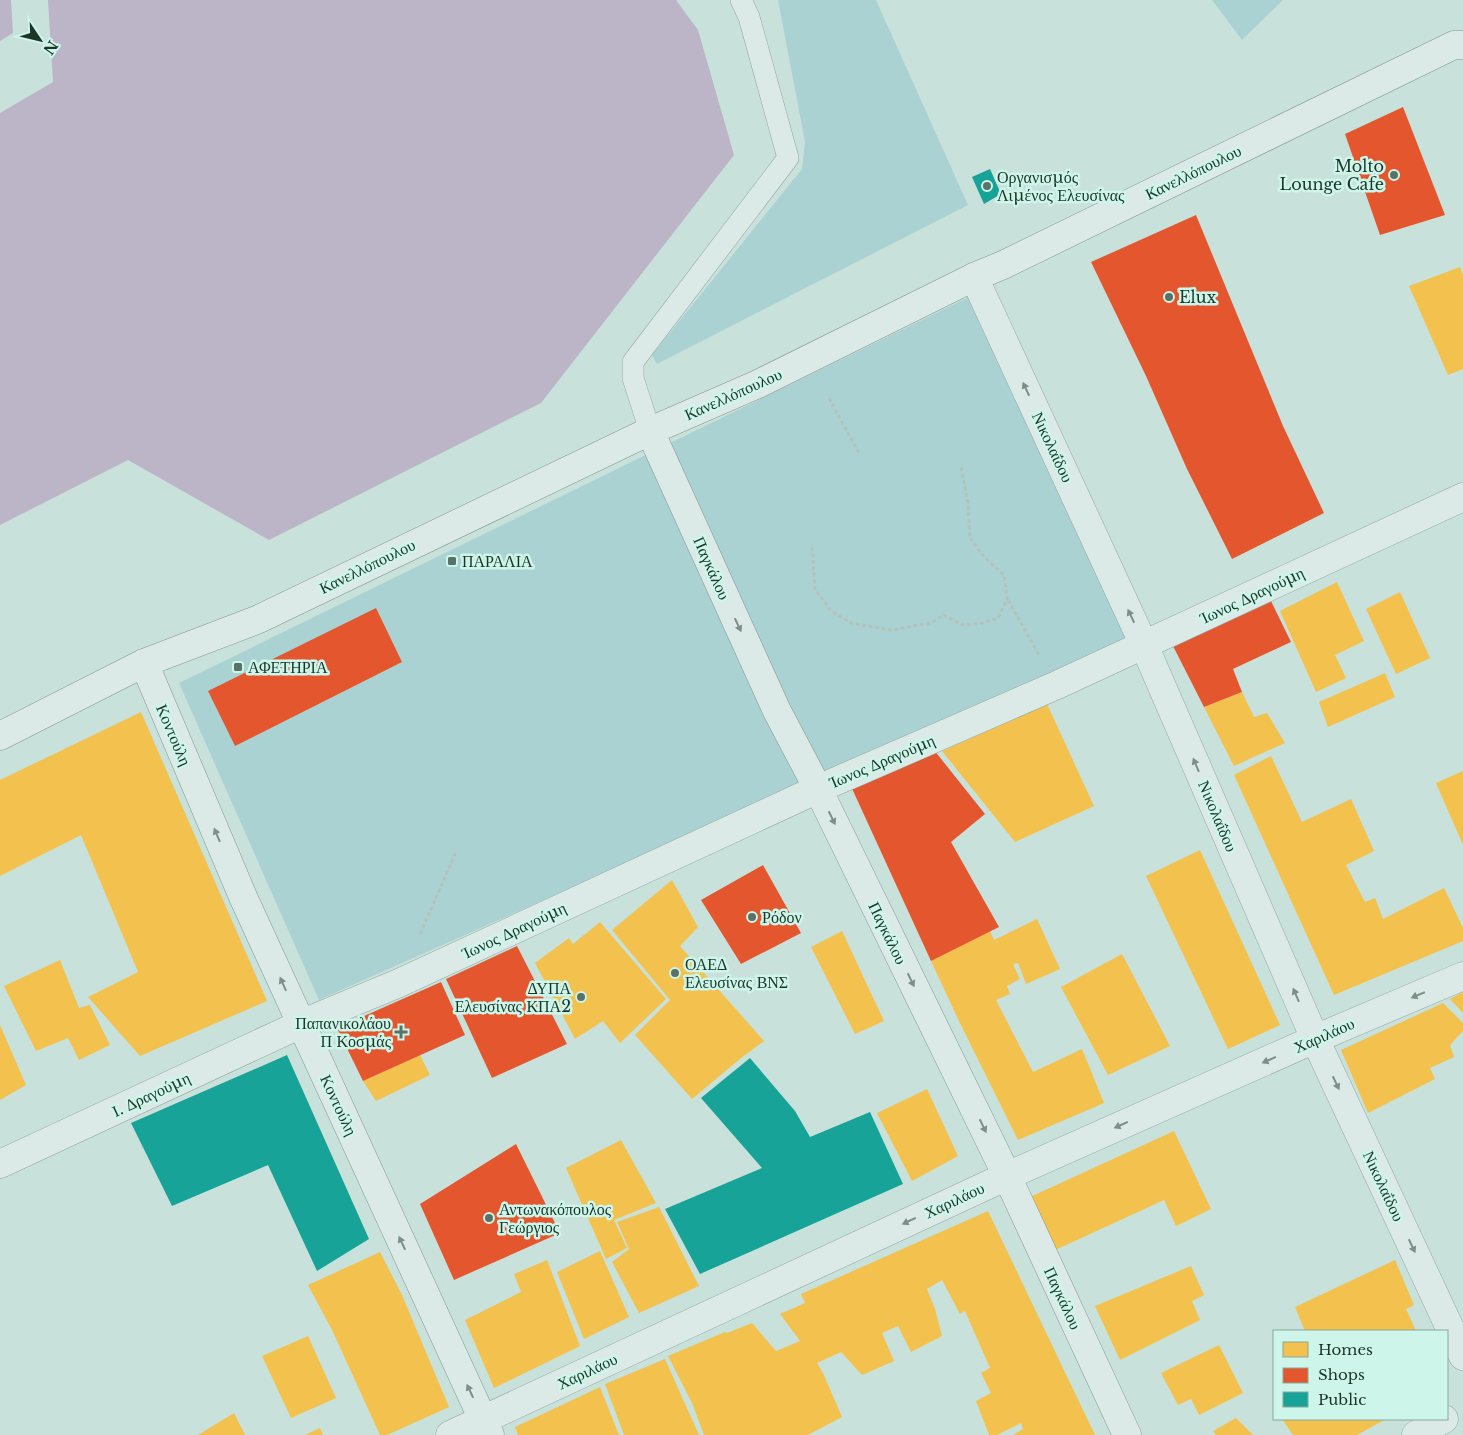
<svg xmlns="http://www.w3.org/2000/svg" width="1463" height="1435" font-family="'Libre Baskerville',serif">
	<style>
		.green { fill: #abd2d2 }
		.water { fill: #bbb5c7 }
		.pier { fill: #c8e2db }
		.homes { fill: #f2c14e }
		.shops { fill: #e4572e }
		.public { fill: #17a398 }
		.lines { fill: none; stroke-linecap: round; stroke-linejoin: round }
		.lane-casing { stroke: #92a7a0; stroke-width: 22 }
		.street-casing { stroke: #92a7a0; stroke-width: 29 }
		.secondary-casing { stroke: #82968f; stroke-width: 29 }
		.path { stroke: #b2c3bc; stroke-width: 3; stroke-dasharray: 4 2.5; stroke-linecap: butt }
		.lane { stroke: #dbeae6; stroke-width: 21 }
		.street { stroke: #dbeae6; stroke-width: 28 }
		.secondary { stroke: #dbeae6; stroke-width: 28 }
		.oneway { fill: #7c9087 }
		.poi-dot { fill: #587267; stroke: #cef5e9; stroke-width: 2 }
		.labels { text-anchor: middle; dominant-baseline: central; stroke-width: 5; stroke-linejoin: round; paint-order: stroke }
		.poi-label { font-size: 16px; fill: #1c3528; stroke: #cef5e9; text-anchor: start }
		.street-label { font-size: 16px; fill: #1c3528; stroke: #cef5e9 }
	</style>
	<rect width="100%" height="100%" fill="#c8e2db"/>
	<path class="green" d="M778,0H876L968,205L657,364L652,355L802,169L805,142Z
		M1212,0H1283L1242,40Z
		M969,297L1129,639L319,1000L179,683Z"/>
	<path class="water" d="M0,0H676L698,30L734,155L541,403L269,540L128,460L0,525Z"/>
	<path class="pier" d="M11,0H48L53,82L0,113V41L13,33Z"/>
	<path class="homes" d="M1460,267L1463,275V369L1448,375L1409,286Z
		M1337,582L1364,641L1335,655L1346,678L1316,692L1280,611Z
		M1400,592L1430,658L1396,674L1366,609Z
		M1385,673L1395,697L1328,727L1319,702Z
		M1242,692L1254,717L1267,713L1285,743L1234,766L1204,707Z
		M1047,704L1094,806L1015,842L942,751Z
		M141,712L267,1001L140,1056L88,997L138,972L81,835L0,876V780Z
		M1271,756L1302,822L1351,799L1374,851L1346,865L1365,902L1375,898L1383,919L1444,888L1463,928V941L1334,995L1234,775Z
		M1463,771V845L1436,783Z
		M1200,850L1280,1025L1228,1049L1146,876Z
		M672,880L698,927L680,946L764,1041L741,1058L692,1099L635,1035L670,1000L612,930Z
		M1037,919L1060,969L1026,984L1018,963L1013,964L1020,979L1007,986L1010,994L996,1000L1033,1072L1082,1049L1104,1103L1018,1140L958,1019L931,961L990,931L994,940Z
		M600,922L666,999L620,1043L603,1021L575,1039L535,963L569,938L573,944Z
		M842,931L884,1021L855,1034L811,947Z
		M1122,954L1170,1046L1108,1075L1061,987Z
		M60,960L79,1008L90,1005L110,1045L79,1060L68,1038L36,1051L4,986Z
		M1463,992V1013L1450,999Z
		M1443,1003L1463,1023V1031L1450,1045L1454,1057L1430,1068L1435,1079L1368,1113L1341,1050Z
		M0,1025L26,1085L0,1100Z
		M420,1055L430,1075L376,1101L363,1081Z
		M927,1089L958,1156L912,1181L877,1113Z
		M1174,1131L1211,1209L1176,1226L1164,1200L1053,1251L1030,1197Z
		M621,1140L656,1203L614,1220L627,1248L606,1259L566,1168Z
		M659,1207L699,1286L639,1313L612,1262L629,1249L617,1222Z
		M988,1211L1095,1435H1013L1023,1429L1021,1423L997,1435H989L976,1401L991,1393L981,1373L990,1368L965,1311L960,1314L942,1280L927,1289L935,1309L942,1336L911,1352L898,1326L882,1333L894,1361L862,1375L841,1352L817,1363L823,1373L842,1417L808,1435H704L692,1403L668,1356L725,1332L727,1333L752,1323L776,1351L800,1341L780,1314L805,1303L801,1294Z
		M600,1251L629,1317L584,1339L557,1272Z
		M380,1252L402,1295L449,1407L387,1435H380L332,1330L308,1285Z
		M547,1260L580,1346L494,1388L465,1320L521,1292L514,1274Z
		M1395,1260L1414,1305L1406,1309L1416,1331H1305L1295,1307Z
		M1191,1266L1204,1295L1192,1301L1200,1320L1120,1360L1095,1306Z
		M308,1336L336,1398L291,1418L262,1356Z
		M1219,1345L1243,1393L1199,1415L1191,1399L1178,1405L1161,1373Z
		M665,1359L699,1435H624L605,1384Z
		M600,1387L619,1435H518L515,1427Z
		M234,1413L245,1435H198Z
		M1236,1418L1253,1435H1216L1213,1431Z
		M1282,1419H1386L1357,1435H1293Z
		M320,1428L323,1435H305Z"/>
	<path class="shops" d="M1403,107L1445,215L1380,235L1345,134Z
		M1196,215L1283,426L1324,513L1232,559L1187,469L1146,376L1091,262Z
		M1271,601L1291,642L1233,669L1242,692L1204,707L1173,646Z
		M376,608L402,662L235,746L208,691Z
		M930,745L985,814L951,842L999,927L931,961L849,782Z
		M763,865L801,933L741,964L701,900Z
		M517,946L567,1044L492,1078L446,979Z
		M441,982L465,1035L363,1081L337,1028Z
		M516,1144L560,1233L454,1280L420,1204Z"/>
	<path class="public" d="M990,169L1001,194L984,204L972,177Z
		M287,1055L369,1239L317,1271L268,1165L172,1206L131,1123Z
		M750,1058L795,1111L810,1137L870,1112L903,1184L700,1274L665,1209L762,1168L701,1098Z"/>
	<g class="lines">
		<defs>
			<path id="lane" d="M650,431L633,378V362L788,158L749,17L741,0"/>
			<path id="street" d="M974,277L1144,645L1315,1039L1463,1356
				M0,1164L301,1024L399,983L818,789L1057,685L1463,497
				M450,1435L1007,1176L1315,1039L1463,976
				M1416,1435L1444,1419"/>
			<path id="secondary" d="M650,431L777,711L818,789L1007,1176L1127,1435
				M144,663L244,899L490,1435
				M0,736L144,663L259,619L650,431L758,384L974,277L1003,265L1454,45H1463"/>
		</defs>
		<use href="#lane" class="lane-casing"/>
		<use href="#street" class="street-casing"/>
		<use href="#secondary" class="secondary-casing"/>
		<path class="path" d="M829,398L860,455
			M812,547L815,589L831,611L851,623L891,630L930,623L944,615L962,625L983,623L998,618L1007,599L1004,575L984,557L970,538L968,504L961,466
			M1008,600L1039,655
			M420,934L456,852"/>
		<use href="#lane" class="lane"/>
		<use href="#street" class="street"/>
		<use href="#secondary" class="secondary"/>
	</g>
	<defs><path id="oneway-solid" d="M-6-.8H1V-3.2L6.5 0L1 3.2V.8H-6Z" transform="scale(1.25)"/></defs>
	<g class="oneway">
		<use href="#oneway-solid" transform="translate(1026 389) rotate(-115)"/>
		<use href="#oneway-solid" transform="translate(1131 616) rotate(-115)"/>
		<use href="#oneway-solid" transform="translate(738 625) rotate(65)"/>
		<use href="#oneway-solid" transform="translate(1196 765) rotate(-113)"/>
		<use href="#oneway-solid" transform="translate(832 818) rotate(64)"/>
		<use href="#oneway-solid" transform="translate(217 835) rotate(-113)"/>
		<use href="#oneway-solid" transform="translate(911 980) rotate(64)"/>
		<use href="#oneway-solid" transform="translate(283 984) rotate(-114)"/>
		<use href="#oneway-solid" transform="translate(1296 995) rotate(-113)"/>
		<use href="#oneway-solid" transform="translate(1418 995) rotate(157)"/>
		<use href="#oneway-solid" transform="translate(1269 1060) rotate(156)"/>
		<use href="#oneway-solid" transform="translate(1336 1083) rotate(65)"/>
		<use href="#oneway-solid" transform="translate(1121 1125) rotate(156)"/>
		<use href="#oneway-solid" transform="translate(983 1126) rotate(64)"/>
		<use href="#oneway-solid" transform="translate(909 1221) rotate(155)"/>
		<use href="#oneway-solid" transform="translate(402 1243) rotate(-115)"/>
		<use href="#oneway-solid" transform="translate(1412 1246) rotate(65)"/>
		<use href="#oneway-solid" transform="translate(470 1391) rotate(-115)"/>
	</g>
	<g class="poi-dot">
		<circle cx="1394" cy="175" r="5"/>
		<circle cx="987" cy="186" r="5"/>
		<circle cx="1169" cy="297" r="5"/>
		<rect x="447" y="556" width="10" height="10" rx="2.5"/>
		<rect x="233" y="662" width="10" height="10" rx="2.5"/>
		<circle cx="752" cy="917" r="5"/>
		<circle cx="675" cy="973" r="5"/>
		<circle cx="581" cy="997" r="5"/>
		<path d="M398.5 1024.5h5v5h5v5h-5v5h-5v-5h-5v-5h5z"/>
		<circle cx="489" cy="1218" r="5"/>
	</g>
	<g class="labels">
		<g class="poi-label">
			<text x="1384" y="166" text-anchor="end">Molto<tspan x="1384" dy="18">Lounge Cafe</tspan></text>
			<text x="997" y="177">Οργανισμός<tspan x="997" dy="18">Λιμένος Ελευσίνας</tspan></text>
			<text x="1179" y="297">Elux</text>
			<text x="462" y="561">ΠΑΡΑΛΙΑ</text>
			<text x="248" y="667">ΑΦΕΤΗΡΙΑ</text>
			<text x="762" y="917">Ρόδον</text>
			<text x="685" y="964">ΟΑΕΔ<tspan x="685" dy="18">Ελευσίνας ΒΝΣ</tspan></text>
			<text x="571" y="988" text-anchor="end">ΔΥΠΑ<tspan x="571" dy="18">Ελευσίνας ΚΠΑ2</tspan></text>
			<text x="391" y="1023" text-anchor="end">Παπανικολάου<tspan x="391" dy="18">Π Κοσμάς</tspan></text>
			<text x="499" y="1209">Αντωνακόπουλος<tspan x="499" dy="18">Γεώργιος</tspan></text>
		</g>
		<g class="street-label">
			<text transform="translate(1193 172) rotate(-26)">Κανελλόπουλου</text>
			<text transform="translate(733 394) rotate(-24)">Κανελλόπουλου</text>
			<text transform="translate(1053 447) rotate(65)">Νικολαΐδου</text>
			<text transform="translate(367 566) rotate(-26)">Κανελλόπουλου</text>
			<text transform="translate(712 568) rotate(66)">Παγκάλου</text>
			<text transform="translate(1252 595) rotate(-25)">Ίωνος Δραγούμη</text>
			<text transform="translate(174 735) rotate(67)">Κοντούλη</text>
			<text transform="translate(882 761) rotate(-23)">Ίωνος Δραγούμη</text>
			<text transform="translate(1218 816) rotate(67)">Νικολαΐδου</text>
			<text transform="translate(514 930) rotate(-25)">Ίωνος Δραγούμη</text>
			<text transform="translate(888 933) rotate(64)">Παγκάλου</text>
			<text transform="translate(1324 1035) rotate(-24)">Χαριλάου</text>
			<text transform="translate(151 1094) rotate(-25)">Ι. Δραγούμη</text>
			<text transform="translate(339 1105) rotate(65)">Κοντούλη</text>
			<text transform="translate(1384 1186) rotate(65)">Νικολαΐδου</text>
			<text transform="translate(954 1200) rotate(-25)">Χαριλάου</text>
			<text transform="translate(1063 1298) rotate(65)">Παγκάλου</text>
			<text transform="translate(587 1371) rotate(-25)">Χαριλάου</text>
		</g>
	</g>
	<rect x="1273" y="1330" width="175" height="90" fill="#cef5e9" stroke="#87a89c"/>
	<rect x="1283" y="1342" width="25" height="15" fill="#f2c14e" stroke="#87a89c"/>
	<text x="1318" y="1355" font-size="15" fill="#1c3528">Homes</text>
	<rect x="1283" y="1368" width="25" height="15" fill="#e4572e" stroke="#87a89c"/>
	<text x="1318" y="1380" font-size="15" fill="#1c3528">Shops</text>
	<rect x="1283" y="1392" width="25" height="15" fill="#17a398" stroke="#87a89c"/>
	<text x="1318" y="1405" font-size="15" fill="#1c3528">Public</text>
	<g transform="translate(40 40) rotate(125)" stroke="#cef5e9" stroke-width="4" paint-order="stroke">
	<path d="M0-4L9 19L0 12L-9 19Z" fill="#1c3528"/>
	<text y="-8" font-size="14" font-weight="bold" text-anchor="middle" fill="#1c3528">N</text>
	</g>
</svg>
